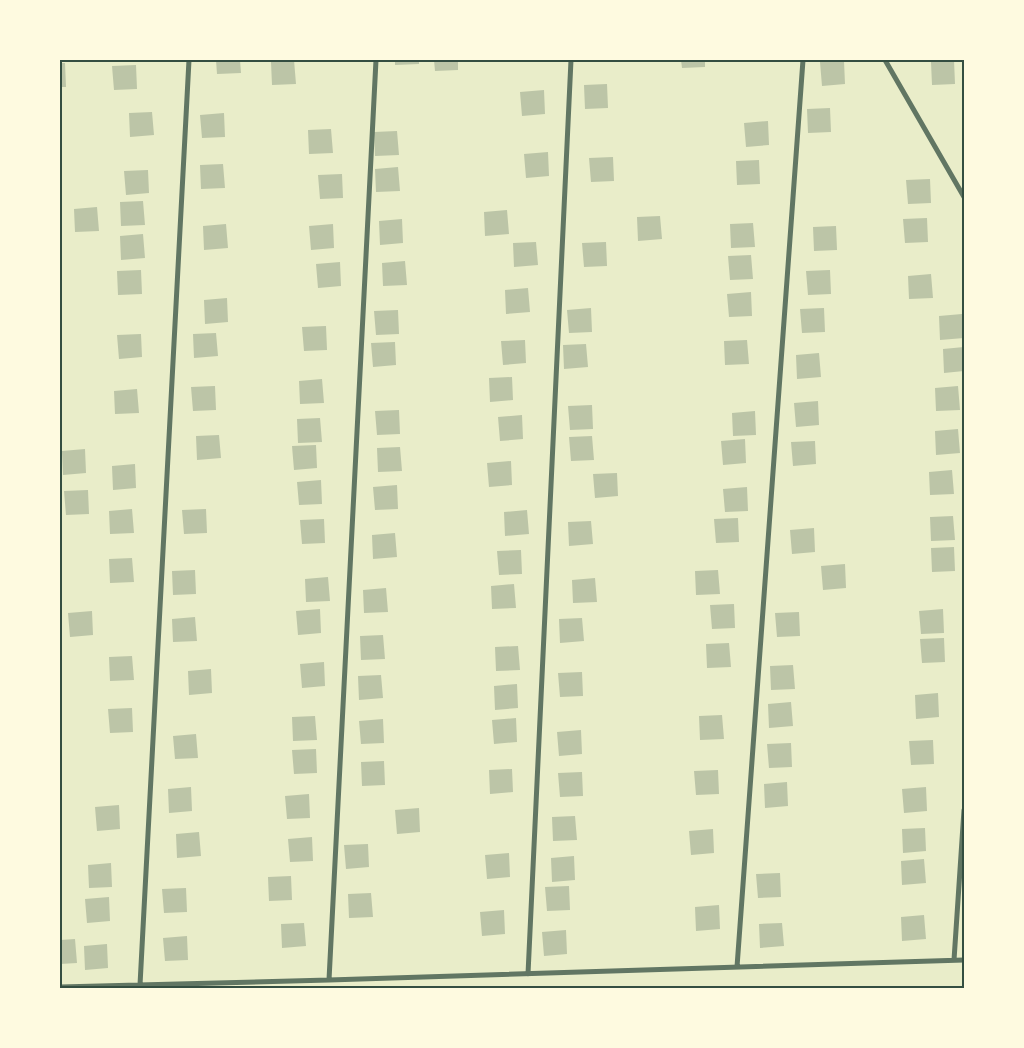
<svg xmlns="http://www.w3.org/2000/svg" width="1024" height="1048" font-family="'Work Sans',sans-serif">
	<style>
		.building { fill: #bcc5a7 }
		.lines { fill: none; stroke-linecap: round; stroke-linejoin: round }
		.minor { stroke: #617663; stroke-width: 5 }
		.neatline { fill: none; stroke: #344e41; stroke-width: 2 }
	</style>
	<rect width="100%" height="100%" fill="#e9edc9"/>
	<path class="building" d="M216,60H240L241,73L217,74Z
		M294,60L296,84L272,85L271,62Z
		M395,60H419V64L395,65Z
		M434,60H458V70L435,71Z
		M681,60H705V67L682,68Z
		M954,60L955,84L932,85L931,62Z
		M844,61L845,84L822,86L820,62Z
		M60,63H65L66,87H60Z
		M136,65L137,89L114,90L112,66Z
		M607,84L608,108L585,109L584,85Z
		M544,90L545,114L522,116L520,92Z
		M830,108L831,132L808,133L807,109Z
		M152,112L154,135L130,137L129,113Z
		M224,113L225,137L202,138L200,115Z
		M768,121L769,145L746,147L744,123Z
		M331,129L333,153L309,154L308,130Z
		M397,131L399,155L375,156L374,132Z
		M548,152L549,176L526,178L524,154Z
		M613,157L614,181L591,182L589,158Z
		M759,160L760,184L737,185L736,161Z
		M223,164L225,188L201,189L200,165Z
		M398,167L400,191L376,192L375,169Z
		M148,170L149,193L126,195L124,171Z
		M342,174L343,198L320,199L318,175Z
		M930,179L931,203L908,204L906,180Z
		M143,201L145,225L121,226L120,202Z
		M97,207L99,231L75,232L74,209Z
		M507,210L509,234L485,236L484,212Z
		M660,216L662,239L638,241L637,217Z
		M927,218L928,242L905,243L903,219Z
		M402,219L403,243L380,245L379,221Z
		M753,223L755,247L731,248L730,224Z
		M226,224L228,248L204,250L203,226Z
		M333,224L334,248L311,250L309,226Z
		M836,226L837,250L814,251L813,227Z
		M143,234L145,258L121,260L120,236Z
		M536,242L538,265L514,267L513,243Z
		M606,242L607,266L584,267L582,243Z
		M751,255L753,279L730,280L728,256Z
		M405,261L407,285L383,286L382,263Z
		M340,262L341,286L318,288L316,264Z
		M141,270L142,294L118,295L117,271Z
		M830,270L831,294L808,295L806,271Z
		M931,274L933,298L909,299L908,276Z
		M528,288L530,312L506,314L505,290Z
		M751,292L752,316L729,317L727,294Z
		M227,298L228,322L205,324L204,300Z
		M591,308L592,332L569,333L567,310Z
		M824,308L825,332L802,333L800,309Z
		M398,310L399,334L376,335L374,311Z
		M962,314L964,338L940,340L939,316Z
		M326,326L327,350L304,351L302,327Z
		M216,333L218,356L194,358L193,334Z
		M141,334L142,357L119,359L117,335Z
		M525,340L526,363L503,365L501,341Z
		M747,340L749,364L725,365L724,341Z
		M395,342L396,365L373,367L371,343Z
		M586,344L588,367L564,369L563,345Z
		M964,347V371L944,373L943,349Z
		M819,353L821,377L797,379L796,355Z
		M512,377L513,400L490,402L489,378Z
		M322,379L324,403L300,404L299,381Z
		M215,386L216,410L193,411L191,387Z
		M958,386L960,410L936,411L935,388Z
		M137,389L139,413L115,414L114,391Z
		M818,401L819,425L796,427L794,403Z
		M592,405L593,429L570,430L568,406Z
		M399,410L400,434L377,435L375,411Z
		M755,411L756,435L733,436L732,413Z
		M522,415L523,439L500,441L498,417Z
		M320,418L322,442L298,443L297,419Z
		M958,429L960,453L936,455L935,431Z
		M219,435L221,458L197,460L196,436Z
		M592,436L594,460L571,461L569,437Z
		M745,439L746,463L723,465L721,441Z
		M815,441L816,464L793,466L791,442Z
		M316,445L317,468L294,470L292,446Z
		M400,447L402,471L378,472L377,448Z
		M85,449L86,473L63,475L62,451Z
		M511,461L512,485L489,487L487,463Z
		M135,464L136,488L113,490L112,466Z
		M952,470L954,494L930,495L929,472Z
		M617,473L618,496L595,498L593,474Z
		M321,480L322,504L299,505L297,482Z
		M397,485L398,509L375,510L373,487Z
		M747,487L748,511L725,512L723,489Z
		M88,490L89,514L66,515L64,491Z
		M132,509L134,533L110,534L109,511Z
		M206,509L207,533L184,534L182,510Z
		M527,510L529,534L505,536L504,512Z
		M953,516L955,540L931,541L930,517Z
		M738,518L739,542L716,543L714,519Z
		M324,519L325,543L302,544L300,520Z
		M591,521L593,544L569,546L568,522Z
		M814,528L815,552L792,554L790,530Z
		M395,533L397,557L373,559L372,535Z
		M954,547L955,571L932,572L931,548Z
		M521,550L522,574L499,575L497,551Z
		M132,558L134,582L110,583L109,559Z
		M845,564L846,588L823,590L821,566Z
		M195,570L196,594L173,595L172,571Z
		M718,570L720,594L696,595L695,571Z
		M328,577L330,601L306,602L305,579Z
		M595,578L597,602L573,603L572,580Z
		M514,584L516,608L492,609L491,586Z
		M386,588L388,612L364,613L363,590Z
		M734,604L735,628L712,629L710,605Z
		M320,609L321,633L298,635L296,611Z
		M943,609L944,633L921,634L919,611Z
		M92,611L93,635L70,637L68,613Z
		M799,612L800,636L777,637L775,613Z
		M195,617L197,641L173,642L172,619Z
		M582,618L584,641L560,643L559,619Z
		M383,635L385,659L361,660L360,636Z
		M944,638L945,662L922,663L920,639Z
		M729,643L731,667L707,668L706,644Z
		M518,646L520,670L496,671L495,647Z
		M132,656L134,680L110,681L109,657Z
		M324,662L325,686L302,688L300,664Z
		M793,665L795,689L771,690L770,666Z
		M211,669L212,693L189,695L188,671Z
		M582,672L583,696L560,697L558,673Z
		M381,675L383,698L359,700L358,676Z
		M517,684L518,708L495,710L494,686Z
		M938,693L939,717L916,719L915,695Z
		M791,702L793,726L769,728L768,704Z
		M132,708L133,732L110,733L108,709Z
		M722,715L724,739L700,740L699,716Z
		M315,716L317,740L293,741L292,717Z
		M516,718L517,742L494,744L492,720Z
		M383,719L384,743L361,744L359,721Z
		M581,730L582,754L559,756L557,732Z
		M196,734L198,758L175,759L173,736Z
		M933,740L934,764L911,765L909,741Z
		M791,743L792,767L769,768L767,744Z
		M316,749L317,773L294,774L292,750Z
		M384,761L385,785L362,786L361,762Z
		M512,769L513,792L490,794L489,770Z
		M718,770L719,794L696,795L694,771Z
		M582,772L583,796L560,797L558,773Z
		M787,782L788,806L765,808L764,784Z
		M191,787L192,811L169,813L168,789Z
		M926,787L927,811L904,813L902,789Z
		M309,794L310,818L287,819L285,796Z
		M119,805L120,829L97,831L95,807Z
		M419,808L420,832L397,834L395,810Z
		M575,816L577,840L553,841L552,817Z
		M925,828L926,851L903,853L902,829Z
		M713,829L714,853L691,855L689,831Z
		M199,832L201,856L177,858L176,834Z
		M312,837L313,861L290,862L288,839Z
		M368,844L369,867L346,869L344,845Z
		M509,853L510,877L487,879L485,855Z
		M574,856L575,880L552,882L551,858Z
		M924,859L926,883L902,885L901,861Z
		M111,863L112,887L89,888L88,865Z
		M780,873L781,897L758,898L756,874Z
		M291,876L292,900L269,901L268,877Z
		M569,886L570,910L547,911L545,887Z
		M186,888L187,912L164,913L162,889Z
		M371,893L373,917L349,918L348,894Z
		M109,897L110,921L87,923L85,899Z
		M719,905L720,929L696,931L695,907Z
		M504,910L505,934L482,936L480,912Z
		M924,915L926,939L902,941L901,917Z
		M304,923L306,946L282,948L281,924Z
		M782,923L784,946L760,948L759,924Z
		M566,930L567,954L544,956L542,932Z
		M187,936L188,960L165,961L163,938Z
		M75,939L77,963L60,964V940Z
		M107,944L108,968L85,970L84,946Z"/>
	<g class="lines">
		<path class="minor" d="M885,60L964,197
			M954,960L964,810
			M737,967L803,60
			M528,974L571,60
			M329,980L376,60
			M140,985L189,60
			M60,987L329,980L964,960"/>
	</g>
	<rect width="1024" height="1048" fill="none" stroke="#fefae0" stroke-width="122"/>
	<rect x="61" y="61" width="902" height="926" class="neatline"/>
</svg>
